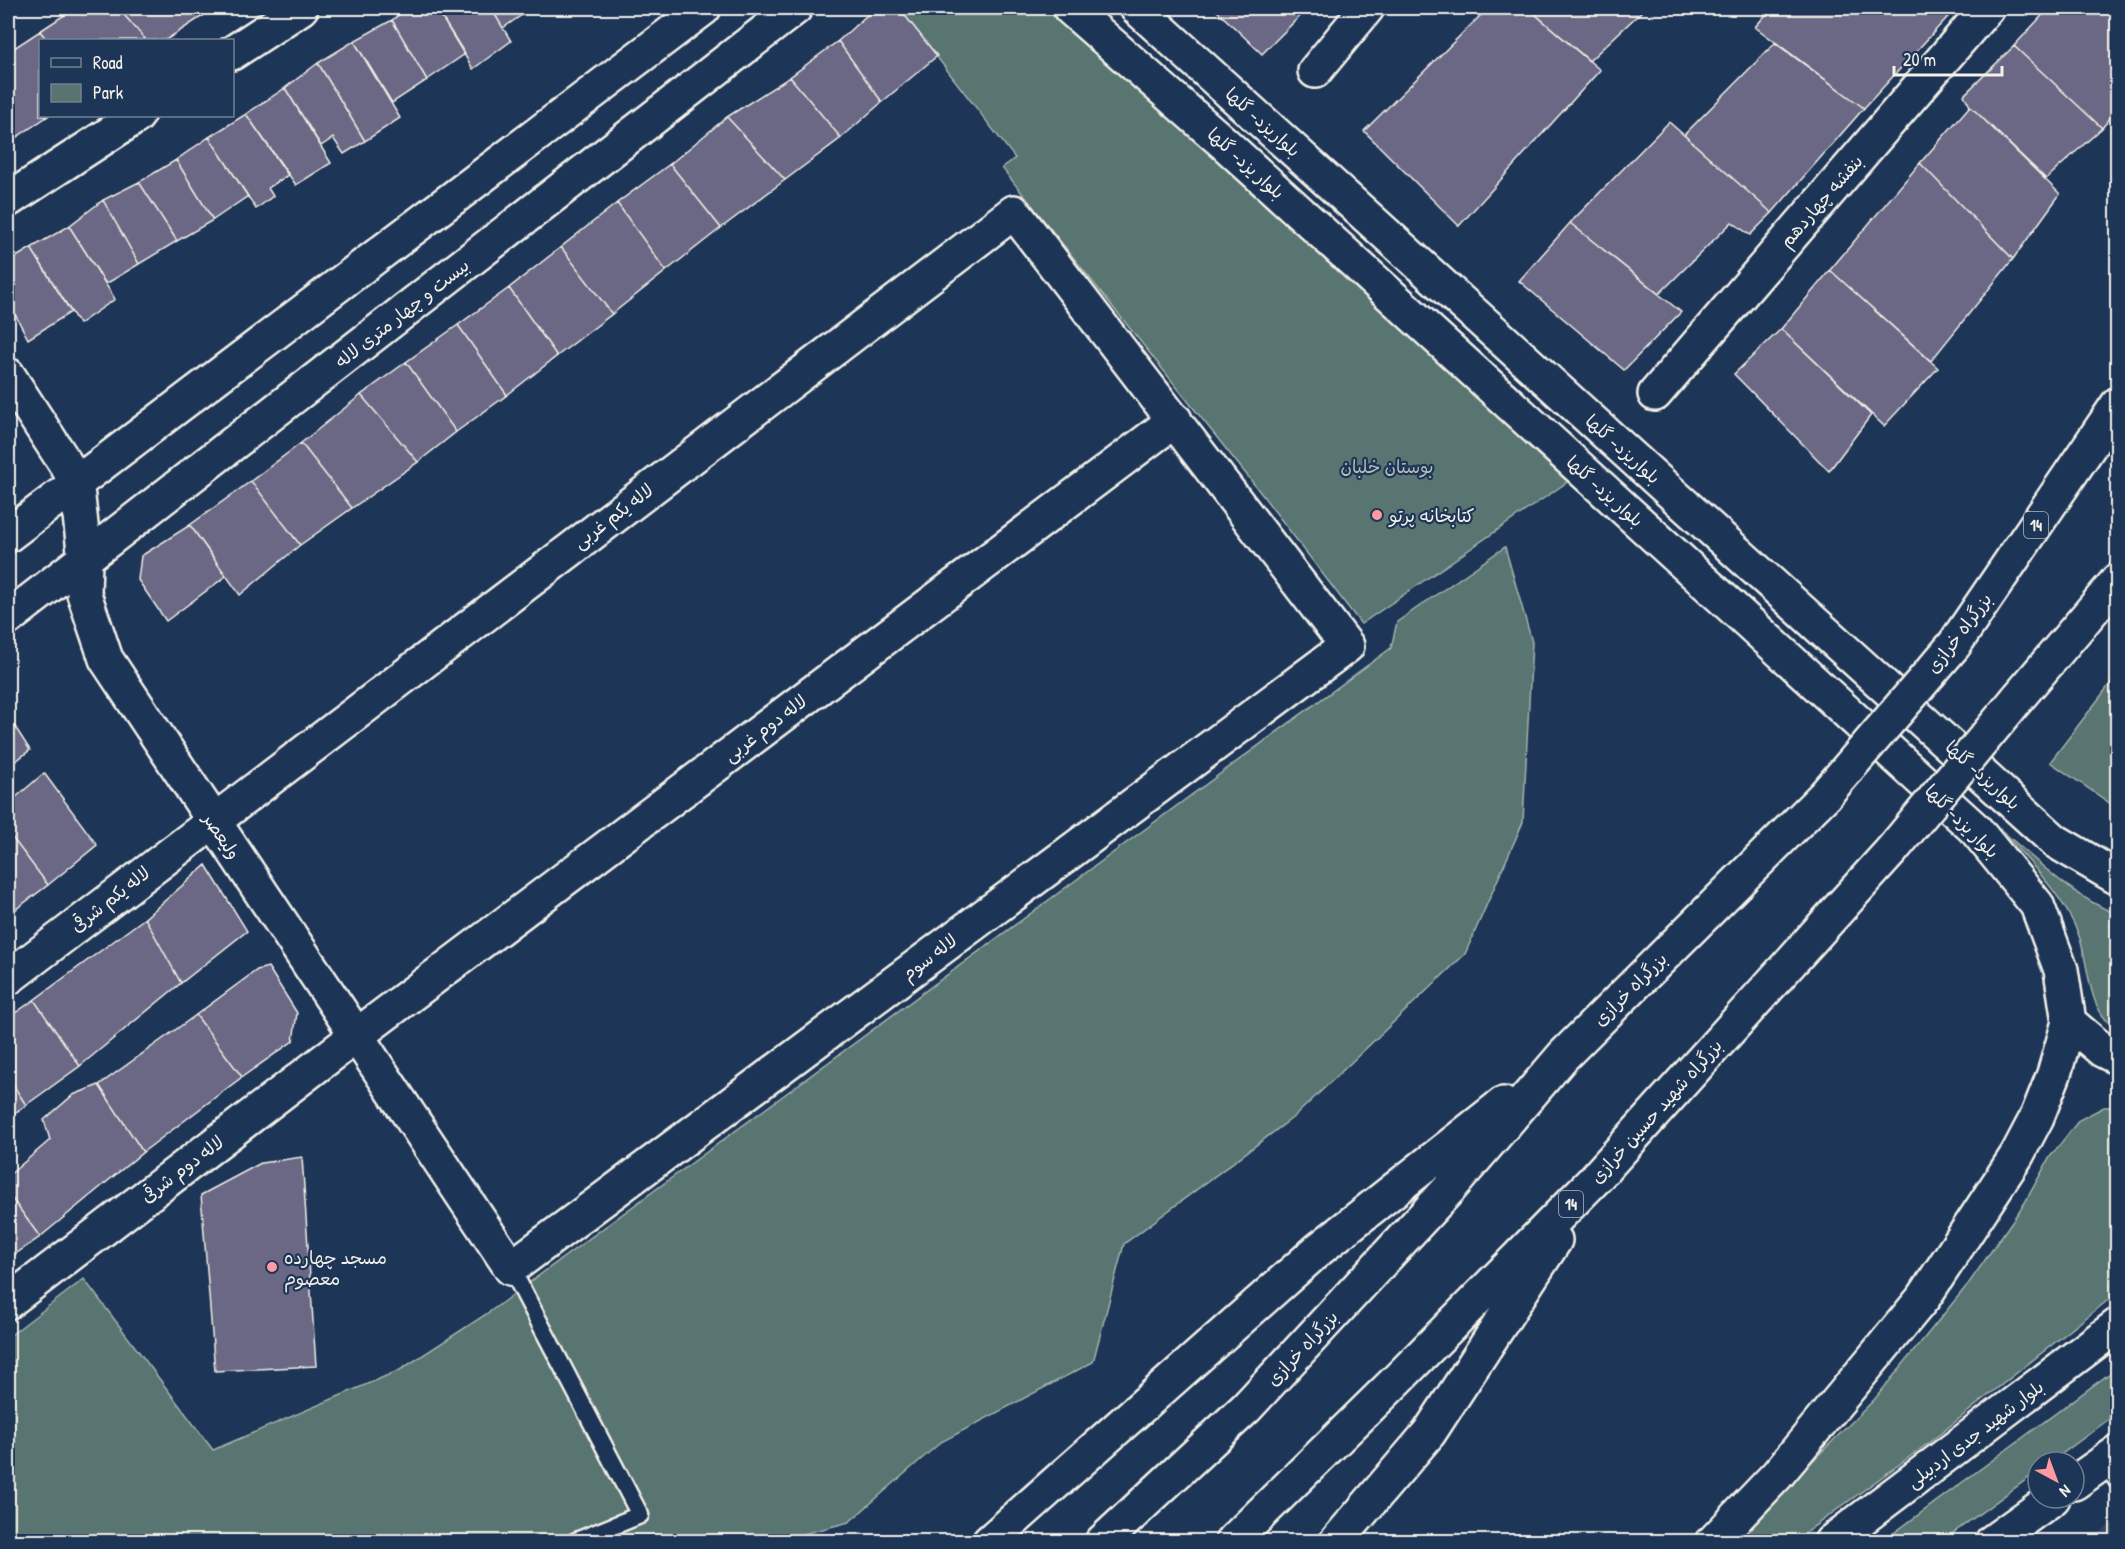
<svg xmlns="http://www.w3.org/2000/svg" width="2125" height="1549" font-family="'Patrick Hand','Playpen Sans Arabic',sans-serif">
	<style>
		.built { fill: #344464 }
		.green { fill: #587471; stroke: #a6b2ac; stroke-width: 1.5 }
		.building { fill: #6b6784; stroke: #f4f1e8; stroke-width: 1.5 }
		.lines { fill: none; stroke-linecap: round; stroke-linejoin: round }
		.service-casing { stroke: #f4f1e8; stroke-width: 21 }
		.minor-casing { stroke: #f4f1e8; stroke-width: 38 }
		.tertiary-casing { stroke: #f4f1e8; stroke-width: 38 }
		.secondary-casing { stroke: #f4f1e8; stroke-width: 38 }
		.trunk-casing { stroke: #f4f1e8; stroke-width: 38 }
		.service { stroke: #1d3557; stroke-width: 16 }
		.minor { stroke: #1d3557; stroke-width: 33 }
		.tertiary { stroke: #1d3557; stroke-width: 33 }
		.secondary { stroke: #1d3557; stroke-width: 33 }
		.trunk { stroke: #1d3557; stroke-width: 33 }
		.trunk-bridge-casing { stroke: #f4f1e8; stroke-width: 38; stroke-linecap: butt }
		.trunk-bridge { stroke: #1d3557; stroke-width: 33 }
		.poi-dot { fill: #ff9aa2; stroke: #1d3557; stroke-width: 2 }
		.labels { text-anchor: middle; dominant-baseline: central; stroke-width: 4.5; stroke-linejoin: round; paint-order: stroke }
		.shield { fill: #1d3557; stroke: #b4b9bc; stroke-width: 1.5 }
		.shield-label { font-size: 16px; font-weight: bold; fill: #f4f1e8 }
		.street-label { font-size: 18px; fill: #f4f1e8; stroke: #1d3557 }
		.park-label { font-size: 18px; fill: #b6bfb8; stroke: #1d3557 }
		.poi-label { font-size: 18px; fill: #f4f1e8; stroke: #1d3557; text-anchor: start }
	</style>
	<rect width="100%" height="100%" fill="#1d3557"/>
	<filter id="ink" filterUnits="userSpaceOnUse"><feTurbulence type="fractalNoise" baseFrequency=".0167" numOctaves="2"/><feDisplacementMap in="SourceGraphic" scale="12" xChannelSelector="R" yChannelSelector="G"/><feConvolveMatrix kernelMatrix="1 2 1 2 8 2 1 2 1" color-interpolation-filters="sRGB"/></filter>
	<g filter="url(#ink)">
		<path class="built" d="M2117,1520V1541H2088Z"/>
		<path class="green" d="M899,8H1053L1576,476L1361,624L1250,479L1002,168L1015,158Z
			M1505,547L1532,642L1523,822L1465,954L1295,1116L1124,1244L1093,1362L941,1442L849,1522L777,1541L8,1542V1337L84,1279L213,1450L400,1370L488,1313L1391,648L1397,622Z
			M2117,675V808L2050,762Z
			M2000,829C2036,860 2072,897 2117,914V1029C2086,1011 2090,964 2078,933C2062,893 2028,861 2000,829Z
			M2104,1107H2117V1293L1930,1442L1794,1541L1731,1542L1874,1400L1969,1283L2024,1204L2050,1157L2079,1120Z
			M2117,1368V1413L2051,1462H2038V1471L1942,1541H1883Z"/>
		<path class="building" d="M75,8H118L146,40H47L40,31Z
			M118,8H215L166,40H146Z
			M408,8H436L465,54L427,80L392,20Z
			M436,8H491L511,41L473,69Z
			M491,8H532L503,28Z
			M875,8H899L937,56L882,102L838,41Z
			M1214,8H1308L1262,54Z
			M1488,8H1528L1600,70L1459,226L1364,131Z
			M1528,8H1636L1641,12L1589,61Z
			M1772,8H1956L1864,108L1755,27Z
			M2049,8H2118V109L2102,128L2014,46Z
			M392,20L427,80L392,103L354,41Z
			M40,31L47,40H40V116H48L8,143V52Z
			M354,41L400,118L365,141L318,63Z
			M838,41L882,102L841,138L790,77Z
			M1775,43L1864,108L1772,213L1684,135Z
			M2014,46L2102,128L2046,179L1970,106L1964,95Z
			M318,63L365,141L344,154L333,138L321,146L285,88Z
			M790,77L841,138L785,180L727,117Z
			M285,88L331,163L296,185L246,114Z
			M1970,106L2060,194L2013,259L1920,163Z
			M246,114L288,175L268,188L273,196L256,209L209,137Z
			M727,117L785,180L721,228L670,164Z
			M1669,122L1772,213L1750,235L1732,222L1659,294L1570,223Z
			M209,137L248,196L213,220L176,160Z
			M176,160L213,220L177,241L139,182Z
			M1920,163L2013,259L1931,361L1830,270Z
			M670,164L721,228L666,271L617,203Z
			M139,182L177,241L139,264L103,200Z
			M103,200L139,264L106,284L69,226Z
			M617,203L666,271L612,314L561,247Z
			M1570,223L1681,312L1624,370L1519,281Z
			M69,226L115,299L79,324L31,248Z
			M561,247L612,314L557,356L509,288Z
			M31,248L71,312L28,339L8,301V262Z
			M1830,270L1938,368L1884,426L1781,329Z
			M509,288L557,356L507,395L458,325Z
			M458,325L507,395L456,432L406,362Z
			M1781,329L1871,415L1829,471L1734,374Z
			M406,362L456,432L418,462L361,395Z
			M361,395L418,462L352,508L301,443Z
			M301,443L352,508L300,545L251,481Z
			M251,481L300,545L240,595L190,525Z
			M190,525L226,576L166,621L138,580L141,556Z
			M8,716L30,750L8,767Z
			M44,773L97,845L48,885L8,832V804Z
			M8,832L48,885L8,915Z
			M206,865L247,931L181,983L145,918Z
			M145,918L181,983L80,1066L34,1000Z
			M268,967L297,1013L293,1041L242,1077L196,1015L257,970Z
			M34,1000L80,1066L26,1105L8,1077V1018Z
			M196,1015L242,1077L143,1152L99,1085Z
			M8,1077L26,1105L8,1118Z
			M99,1085L143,1152L40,1237L8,1193V1176L50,1140L44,1120L73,1095Z
			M302,1157L316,1366L215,1371L201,1195L261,1163Z
			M8,1193L40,1237L8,1259Z"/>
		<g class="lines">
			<defs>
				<path id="service" d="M511,1268L640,1515L574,1542
					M2104,1461L2118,1482"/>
				<path id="minor" d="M232,53L301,8
					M1315,71L1367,8
					M8,200L137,116
					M1655,394L1987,8
					M8,978L1014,212L1347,646L511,1268
					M8,1302L356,1036L1175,420"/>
				<path id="tertiary" d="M8,375L76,480L85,560L84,594L106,659L511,1268
					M8,535L704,8
					M8,618L795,8"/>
				<path id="secondary" d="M1070,8L1224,143L1976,830L2037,905L2061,970L2069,1022L2054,1074L2037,1117L2017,1155L1924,1297L1777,1475L1713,1542
					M1137,8L2055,841L2118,878
					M2069,1022L2102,1050L2118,1058
					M2074,1483L2118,1452
					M1831,1542L2118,1325
					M1992,1542L2053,1498"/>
				<path id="trunk" d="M1954,645L2118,404
					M2017,699L2118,580
					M989,1542L1318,1250L1503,1104
					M1102,1542L1246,1408L1450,1188L1563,1056L1825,795
					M1232,1542L1398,1379L1593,1181L1892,850
					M1336,1542L1429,1433L1555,1240"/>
			</defs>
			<use href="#service" class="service-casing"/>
			<use href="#minor" class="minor-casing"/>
			<use href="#tertiary" class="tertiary-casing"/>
			<use href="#secondary" class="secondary-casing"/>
			<use href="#trunk" class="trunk-casing"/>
			<use href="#service" class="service"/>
			<use href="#minor" class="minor"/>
			<use href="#tertiary" class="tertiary"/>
			<use href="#secondary" class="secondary"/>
			<use href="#trunk" class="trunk"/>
			<defs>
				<path id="trunk-bridge" d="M1825,795L1954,645
					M1892,850L2017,699"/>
			</defs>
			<use href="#trunk-bridge" class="trunk-bridge-casing"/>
			<use href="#trunk-bridge" class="trunk-bridge"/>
		</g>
	</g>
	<g class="poi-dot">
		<circle cx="1377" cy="515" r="6"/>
		<circle cx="272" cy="1267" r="6"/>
	</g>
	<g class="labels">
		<g class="shield">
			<rect x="2024" y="512" width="24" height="26" rx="4.5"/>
			<rect x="1559" y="1191" width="24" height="26" rx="4.5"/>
		</g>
		<g class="shield-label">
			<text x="2036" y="525">14</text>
			<text x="1571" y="1204">14</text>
		</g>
		<g class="street-label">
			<text transform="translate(1263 122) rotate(42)">بلواریزد- گلها</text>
			<text transform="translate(1246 163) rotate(42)">بلوار یزد- گلها</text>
			<text transform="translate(1821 201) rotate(-49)">بنفشه چهاردهم</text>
			<text transform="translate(402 313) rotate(-38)">بیست و چهار متری لاله</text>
			<text transform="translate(1623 449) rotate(42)">بلواریزد- گلها</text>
			<text transform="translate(1605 491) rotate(42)">بلوار یزد- گلها</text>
			<text transform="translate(613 516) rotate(-37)">لاله یکم غربی</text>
			<text transform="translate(1959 633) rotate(-53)">بزرگراه خرازی</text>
			<text transform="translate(765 728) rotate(-37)">لاله دوم غربی</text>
			<text transform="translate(1983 775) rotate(42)">بلواریزد- گلها</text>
			<text transform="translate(1962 821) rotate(45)">بلوار یزد- گلها</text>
			<text transform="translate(222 836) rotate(56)">ولیعصر</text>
			<text transform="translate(110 899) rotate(-38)">لاله یکم شرقی</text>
			<text transform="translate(929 957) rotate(-37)">لاله سوم</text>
			<text transform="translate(1630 989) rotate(-45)">بزرگراه خرازی</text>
			<text transform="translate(1656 1111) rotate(-48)">بزرگراه شهید حسین خرازی</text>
			<text transform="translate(182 1169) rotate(-37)">لاله دوم شرقی</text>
			<text transform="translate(1302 1348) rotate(-47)">بزرگراه خرازی</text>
			<text transform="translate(1975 1434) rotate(-37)">بلوار شهید جدی اردبیلی</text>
		</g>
		<g class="park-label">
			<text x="1387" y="466">بوستان خلبان</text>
		</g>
		<g class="poi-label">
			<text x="1389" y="515">كتابخانه پرتو</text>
			<text x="284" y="1257">مسجد چهارده<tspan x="284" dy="21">معصوم</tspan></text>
		</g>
	</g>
	<rect width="2125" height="1549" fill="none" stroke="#1d3557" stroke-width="30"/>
	<rect x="15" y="15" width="2095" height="1519" fill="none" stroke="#f4f1e8" stroke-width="2" filter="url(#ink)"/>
	<rect x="39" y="39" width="195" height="78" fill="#1d3557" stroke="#738091" stroke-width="1.5"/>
	<rect x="51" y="58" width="30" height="9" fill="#1d3557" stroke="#738091" stroke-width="1.5"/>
	<text x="93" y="69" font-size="18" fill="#f4f1e8">Road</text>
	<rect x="51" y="84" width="30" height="18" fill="#587471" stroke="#738091" stroke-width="1.5"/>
	<text x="93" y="99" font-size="18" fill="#f4f1e8">Park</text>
	<g transform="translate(2056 1480) rotate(139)"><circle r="28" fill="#1d3557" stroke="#738091" stroke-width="1.5"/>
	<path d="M0-4.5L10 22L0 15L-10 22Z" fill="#ff9aa2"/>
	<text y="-9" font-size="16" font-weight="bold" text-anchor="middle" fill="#f4f1e8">N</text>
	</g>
	<path d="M1894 66v9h108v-9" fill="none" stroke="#f4f1e8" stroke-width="3"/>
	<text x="1903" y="66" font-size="18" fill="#f4f1e8" stroke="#1d3557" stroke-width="4.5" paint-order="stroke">20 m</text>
</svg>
